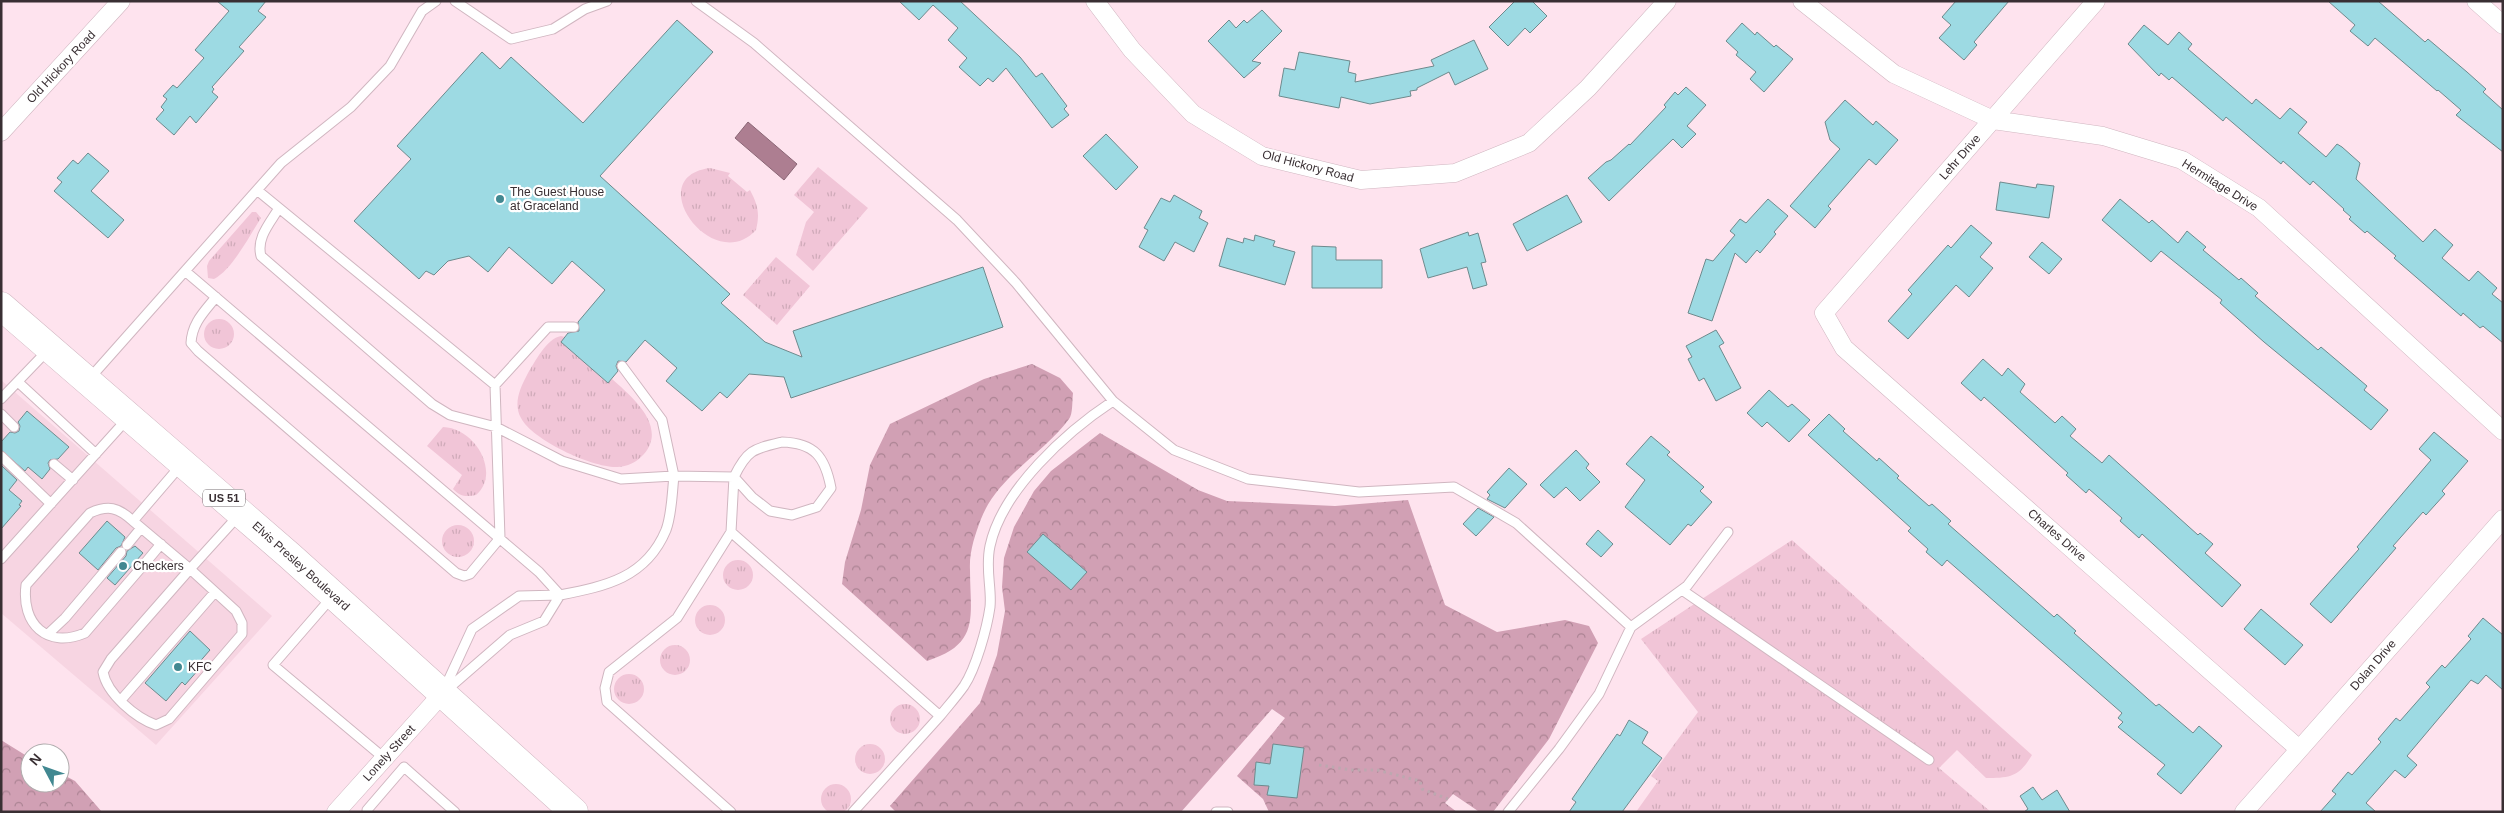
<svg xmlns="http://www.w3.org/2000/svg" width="2504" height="813" font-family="Arial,sans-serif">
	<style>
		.built { fill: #f7d5e2 }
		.grass { fill: url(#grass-tufts) }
		.forest { fill: url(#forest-crowns) }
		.water { fill: #ad7e91; stroke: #8a6675 }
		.building { fill: #9ddae3; stroke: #6e8a8d }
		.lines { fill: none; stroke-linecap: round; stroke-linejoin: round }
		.lane-casing { stroke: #d0b6c0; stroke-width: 11 }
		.street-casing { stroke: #d0b6c0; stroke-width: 19 }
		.primary-casing { stroke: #d0b6c0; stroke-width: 29 }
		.path { stroke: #bda8b0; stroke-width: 3; stroke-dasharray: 2.5 4; stroke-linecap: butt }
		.lane { stroke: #fff; stroke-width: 9 }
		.street { stroke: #fff; stroke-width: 18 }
		.primary { stroke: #fff; stroke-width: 28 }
		.poi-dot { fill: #418891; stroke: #fff; stroke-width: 2 }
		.labels { text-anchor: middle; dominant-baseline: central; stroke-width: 4.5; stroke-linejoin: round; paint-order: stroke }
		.shield { fill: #fff; stroke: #746d70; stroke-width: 1 }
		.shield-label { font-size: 11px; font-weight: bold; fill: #392f33 }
		.street-label { font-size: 12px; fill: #392f33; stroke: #fff }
		.poi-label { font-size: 12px; fill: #392f33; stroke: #fff; text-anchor: start }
	</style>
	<defs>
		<pattern id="grass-tufts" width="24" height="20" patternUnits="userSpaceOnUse" patternTransform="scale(1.25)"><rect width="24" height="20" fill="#f1c5d7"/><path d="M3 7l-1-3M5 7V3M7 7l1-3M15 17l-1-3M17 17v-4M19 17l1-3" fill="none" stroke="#cfaab9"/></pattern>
		<pattern id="forest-crowns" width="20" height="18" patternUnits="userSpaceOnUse" patternTransform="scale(1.25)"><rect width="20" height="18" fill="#d1a0b4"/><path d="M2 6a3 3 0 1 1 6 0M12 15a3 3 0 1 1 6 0" fill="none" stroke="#ab8393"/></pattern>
	</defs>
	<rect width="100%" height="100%" fill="#fee3ee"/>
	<path class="built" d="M1,380L272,616L156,745L1,613Z"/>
	<path class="grass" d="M818,167L868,208L813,271L796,255L806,222L814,212L794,195Z
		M710,168L730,173L728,176L747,192L750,190C758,205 760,214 756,230C713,277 640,177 710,168Z
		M252,212H256L261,218C250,235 232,270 214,279L208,278L207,266L209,261Z
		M776,257L810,286L777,325L743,295Z
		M204 334a15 15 0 1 1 30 0a15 15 0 1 1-30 0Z
		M561,336L565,337L561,342L608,383L612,379C631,396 668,426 644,454C637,462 627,467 617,467C593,468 532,440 521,418C513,404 520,388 527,375C534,363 547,338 561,336Z
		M443,427C476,428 501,474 476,495C467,497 460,497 453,489L462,475L427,446Z
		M442 541a16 16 0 1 1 32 0a16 16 0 1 1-32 0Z
		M1792,540L2032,755C2019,777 2010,778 1986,778L1957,750L1939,768L1991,812H1636L1658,781L1651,776L1698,712L1641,639Z
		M723 575a15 15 0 1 1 30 0a15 15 0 1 1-30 0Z
		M695 620a15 15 0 1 1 30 0a15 15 0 1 1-30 0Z
		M660 660a15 15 0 1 1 30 0a15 15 0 1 1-30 0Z
		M614 689a15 15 0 1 1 30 0a15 15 0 1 1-30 0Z
		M890 719a15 15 0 1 1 30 0a15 15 0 1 1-30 0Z
		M855 759a15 15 0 1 1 30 0a15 15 0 1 1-30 0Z
		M821 799a15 15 0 1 1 30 0a15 15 0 1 1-30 0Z"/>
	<path class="forest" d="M1032,364L1060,378L1073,393C1072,401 1073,414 1069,419C1044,453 997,477 981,519C975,535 969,552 970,570C970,616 981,644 927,661L842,584L845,562L861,510L870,465L890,424L984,379Z
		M1100,433L1198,490L1227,501L1335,506L1408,500L1445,605L1497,632L1565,620L1589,626L1598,643L1549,739L1493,812L1478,811L1453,794L1445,803L1457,812H1269L1263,799L1237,776L1285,718L1272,709L1181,812H896L890,806L980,703L997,655L1005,611L1002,587L1004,558L1014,527L1034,491L1051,471Z
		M1,740L30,758V783H60V773L75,781L102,812H1Z"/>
	<path class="water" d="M748,122L797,164L784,180L735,138Z"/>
	<path class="building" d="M217,1H266L258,11L266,17L239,47L244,51L212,87L214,89L212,92L218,97L196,123L190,116L174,135L156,119L164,110L161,107L167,99L163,96L173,85L177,88L204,58L195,50L229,11Z
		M899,1H960L1020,57L1036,77L1042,73L1067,106L1064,109L1069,115L1052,128L1006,68L993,82L988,78L980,86L959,67L967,58L948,40L958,28L933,5L919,20Z
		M1515,1H1532L1547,16L1530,33L1525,28L1508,46L1489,27Z
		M1956,1H2009L1974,42L1977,45L1964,60L1939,38L1951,25L1942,17Z
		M2328,1H2378L2425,42L2428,39L2467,72L2486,89L2483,92L2503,110V152L2456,115L2461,110L2438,90L2437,91L2375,38L2368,46L2350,31L2355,25Z
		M1262,10L1282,31L1252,61L1261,63L1244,78L1208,41L1229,20L1236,28L1244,20L1247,23Z
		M677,20L713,52L600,176L730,294L721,303L765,342L802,357L793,331L983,267L1003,327L791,398L784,377L749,374L727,398L720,392L702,411L666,381L677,368L645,340L626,362L618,361L616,366L618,371L608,383L561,342L568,333L579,331L578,322L605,290L572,261L552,284L509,247L488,272L469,256L448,261L434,275L426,271L419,279L354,221L411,159L397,146L482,52L500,69L511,57L583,123Z
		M1742,23L1755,35L1757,32L1774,47L1776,45L1793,59L1764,92L1750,79L1756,72L1736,55L1738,52L1726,41Z
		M2144,25L2168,45L2179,32L2192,44L2188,49L2252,104L2256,99L2280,119L2290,108L2307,122L2298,133L2326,157L2337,144L2342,147L2360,163L2356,179L2423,242L2435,229L2453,245L2442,258L2469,281L2478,271L2497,288L2492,294L2503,303V343L2483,326L2480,328L2463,313L2461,316L2394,258L2396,256L2367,231L2365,233L2349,219L2351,217L2343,210L2344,209L2313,181L2310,185L2283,161L2281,164L2226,117L2223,121L2172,77L2169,80L2161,73L2159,76L2128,44Z
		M1474,40L1488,69L1455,85L1449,72L1417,88V90L1410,91L1411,96L1370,104L1341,97L1339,108L1279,96L1284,68L1295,70L1299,52L1350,61L1348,72L1356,74L1355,82L1434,66L1431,60Z
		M1686,87L1706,105L1687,126L1696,134L1682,148L1673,139L1609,201L1588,178L1606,162L1611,160L1629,144L1630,145L1666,107L1664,105L1675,92L1678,95Z
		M1845,100L1873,125L1876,121L1898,140L1876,165L1869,159L1828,206L1831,209L1815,228L1790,206L1840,149L1830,140L1825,122Z
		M1106,134L1138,167L1116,190L1083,156Z
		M88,153L109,171L91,191L124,220L108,238L54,191L62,182L57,178L73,160L78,164Z
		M2000,182L2036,188L2037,184L2054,186L2049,218L1996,210Z
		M1174,195L1202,211L1199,218L1208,223L1194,252L1175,242L1164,261L1139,247L1148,230L1144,228L1161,198L1170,202Z
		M1567,195L1582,222L1527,251L1513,224Z
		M1768,199L1788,216L1774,232L1776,234L1760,253L1757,250L1746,263L1735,253L1712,321L1688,313L1706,259L1713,261L1735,235L1730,231L1740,219L1746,223Z
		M2120,199L2149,223L2152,220L2178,243L2187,231L2206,247L2203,250L2239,280L2241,278L2258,293L2255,296L2318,350L2321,347L2367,386L2364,390L2388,410L2371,430L2264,342L2220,303L2222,300L2161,251L2151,262L2102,220Z
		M1971,225L1992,243L1980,257L1993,268L1969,297L1956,285L1908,339L1888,321L1912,294L1908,290L1948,245L1951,248Z
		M1468,232L1469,236L1478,233L1486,262L1481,263L1487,285L1473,289L1467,267L1428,278L1420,249Z
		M1255,235L1275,241L1273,246L1295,252L1285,285L1219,266L1227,238L1243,243L1244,238L1254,241Z
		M2042,242L2062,259L2049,274L2029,257Z
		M1312,246L1336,247V260H1382V288H1312Z
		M1716,330L1724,343L1719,346L1741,388L1716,401L1704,378L1699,381L1688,359L1692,357L1686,346Z
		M1983,359L2002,376L2008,368L2025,384L2020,392L2055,423L2062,416L2076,429L2070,436L2102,463L2109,455L2198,535L2200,533L2213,544L2205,553L2241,585L2222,607L2142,534L2139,538L2120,521L2122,518L2089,489L2086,493L2066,475L2068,473L1984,397L1981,401L1961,383Z
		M1769,390L1788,407L1792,404L1810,420L1789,442L1767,422L1762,427L1747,413Z
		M27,411L69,447L58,459L50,460L48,463L50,469L42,479L28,467L25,471L1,450V442L10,432L15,433L19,431L20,426L18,422Z
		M1829,414L1845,429L1843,431L1877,461L1879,458L1899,476L1897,478L1929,506L1932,504L1951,521L1948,524L2054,617L2057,614L2076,631L2074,633L2156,706L2159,704L2193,733L2199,726L2222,746L2181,794L2157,774L2165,765L2118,727L2123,722L2118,718L2122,713L1947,560L1942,566L1926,552L1928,549L1908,531L1911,528L1808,435Z
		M2434,432L2468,461L2442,491L2445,494L2426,515L2423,512L2393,546L2396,548L2331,623L2310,604L2359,549L2357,547L2431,460L2419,449Z
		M1651,436L1670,452L1667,455L1704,487L1700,491L1712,502L1691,526L1688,524L1670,545L1625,507L1645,480L1626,464Z
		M1576,450L1589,464L1586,468L1600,482L1580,501L1566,487L1554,498L1540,485Z
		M1,465L17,480L9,490L22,501L19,505L21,506L1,529Z
		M1509,468L1527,484L1505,508L1487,499L1490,495L1487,492Z
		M1478,508L1494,517L1476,536L1463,524Z
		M107,521L125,537L121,546L116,548L98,570L79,553Z
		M1598,530L1613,544L1601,557L1586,544Z
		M1043,534L1087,572L1071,590L1027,552Z
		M135,546L143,553L115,585L107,578L126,556L127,551Z
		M2261,609L2303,645L2285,665L2244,629Z
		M2483,618L2503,635V690L2486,675L2478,684L2471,680L2407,756L2417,765L2405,778L2395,770L2366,803L2376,812H2320L2336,794L2332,791L2348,772L2352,775L2381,742L2378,739L2396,718L2400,721L2430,687L2426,683L2442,665L2445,668L2471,639L2468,636Z
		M190,631L210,650L196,666L199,669L185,685L182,682L166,701L145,683Z
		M1629,720L1648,732L1642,743L1662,758L1622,812H1569L1576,802L1572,799L1617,734L1620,736Z
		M1273,744L1304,748L1297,798L1267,795L1269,786L1254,785L1256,762L1270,764Z
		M2033,787L2042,800L2057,790L2070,812H2024L2028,809L2020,796Z"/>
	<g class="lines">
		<defs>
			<path id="lane" d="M455,1L511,39L553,29L585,9L607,1
				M696,1L754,43L957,220L1016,283L1113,401L1174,450L1248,479L1359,492L1454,487L1516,523L1631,627
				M257,190L495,385L548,327H574
				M279,208C270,223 256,238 261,256L432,404L450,415L496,427L562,461L621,479L674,476L662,420L622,366
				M185,271L281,163L351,107L390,66L422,11L436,1
				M216,297C204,312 192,323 191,343L198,351L456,573L464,576L470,574L500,538L495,385
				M90,378L185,271L539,572L560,595C606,586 646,578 666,530C672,514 672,493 674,476L734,477L731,532L677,618L609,672L605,688L607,702L731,812
				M18,382L96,454
				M1,399L49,349
				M1,414L14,427
				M782,442C815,443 825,457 831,488L817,507L792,515L770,511L752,497L734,477C747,450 753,449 782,442Z
				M1,456L51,504
				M54,464L73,480
				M181,465L133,521L190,569L239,515
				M133,521C118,507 108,505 90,513L26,585C21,624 47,649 85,633L140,569
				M731,532L940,716L853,812
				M127,545L141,528
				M1,559L128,418
				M146,562L161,544
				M190,569L236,611L242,623V634L169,719L156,725C136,718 107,694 103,672L111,659Z
				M1682,590L1929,760
				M560,595L544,621L510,635L442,694L472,629L519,596Z
				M332,597L273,665L384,758
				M48,634L65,618L121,552
				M121,700L215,592
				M940,716C948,706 957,696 964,686C976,668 987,628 990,607C992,588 985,569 990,546C1002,490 1066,432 1113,401
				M367,810L404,767L455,812
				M1216,812H1228
				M1508,812L1559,749L1599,694L1631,627L1687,586L1728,532"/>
			<path id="street" d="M1095,1L1132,50L1193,114L1262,156L1361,180L1455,173L1529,143L1588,88L1667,1
				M1802,1L1894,74L1993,120L2103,136L2182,160L2259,208L2503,431
				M2096,1L1824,313L1844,348L2299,749
				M2476,1L2503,25
				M1,132L121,1
				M336,812L442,694
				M2244,812L2503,519"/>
			<path id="primary" d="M1,306L290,556L574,812"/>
		</defs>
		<use href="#lane" class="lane-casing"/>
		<use href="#street" class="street-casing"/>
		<use href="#primary" class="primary-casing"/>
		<path class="path" d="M1319,765L1352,770H1377L1420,781L1422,789L1448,799"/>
		<use href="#lane" class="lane"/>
		<use href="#street" class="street"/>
		<use href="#primary" class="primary"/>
	</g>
	<g class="poi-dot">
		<circle cx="500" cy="199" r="5"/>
		<circle cx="123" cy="566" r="5"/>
		<circle cx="178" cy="667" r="5"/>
	</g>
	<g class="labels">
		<rect class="shield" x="203" y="489.5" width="42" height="17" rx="4"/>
		<g class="shield-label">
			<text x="224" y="498">US 51</text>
		</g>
		<g class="street-label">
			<text transform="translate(61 67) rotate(-47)">Old Hickory Road</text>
			<text transform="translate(1960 157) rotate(-49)">Lehr Drive</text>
			<text transform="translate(1308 166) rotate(15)">Old Hickory Road</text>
			<text transform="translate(2220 185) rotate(32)">Hermitage Drive</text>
			<text transform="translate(2057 535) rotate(41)">Charles Drive</text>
			<text transform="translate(301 566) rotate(42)">Elvis Presley Boulevard</text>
			<text transform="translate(2373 665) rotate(-49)">Dolan Drive</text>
			<text transform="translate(389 753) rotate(-48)">Lonely Street</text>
		</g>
		<g class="poi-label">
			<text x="510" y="192">The Guest House<tspan x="510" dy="14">at Graceland</tspan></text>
			<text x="133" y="566">Checkers</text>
			<text x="188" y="667">KFC</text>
		</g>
	</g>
	<rect width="2504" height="813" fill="none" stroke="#392f33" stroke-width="5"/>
	<g transform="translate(45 768) rotate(311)"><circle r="24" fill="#ffffff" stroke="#b0acad"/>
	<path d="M0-4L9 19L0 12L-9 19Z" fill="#418891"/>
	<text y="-8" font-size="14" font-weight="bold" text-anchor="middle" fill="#392f33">N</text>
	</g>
</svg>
